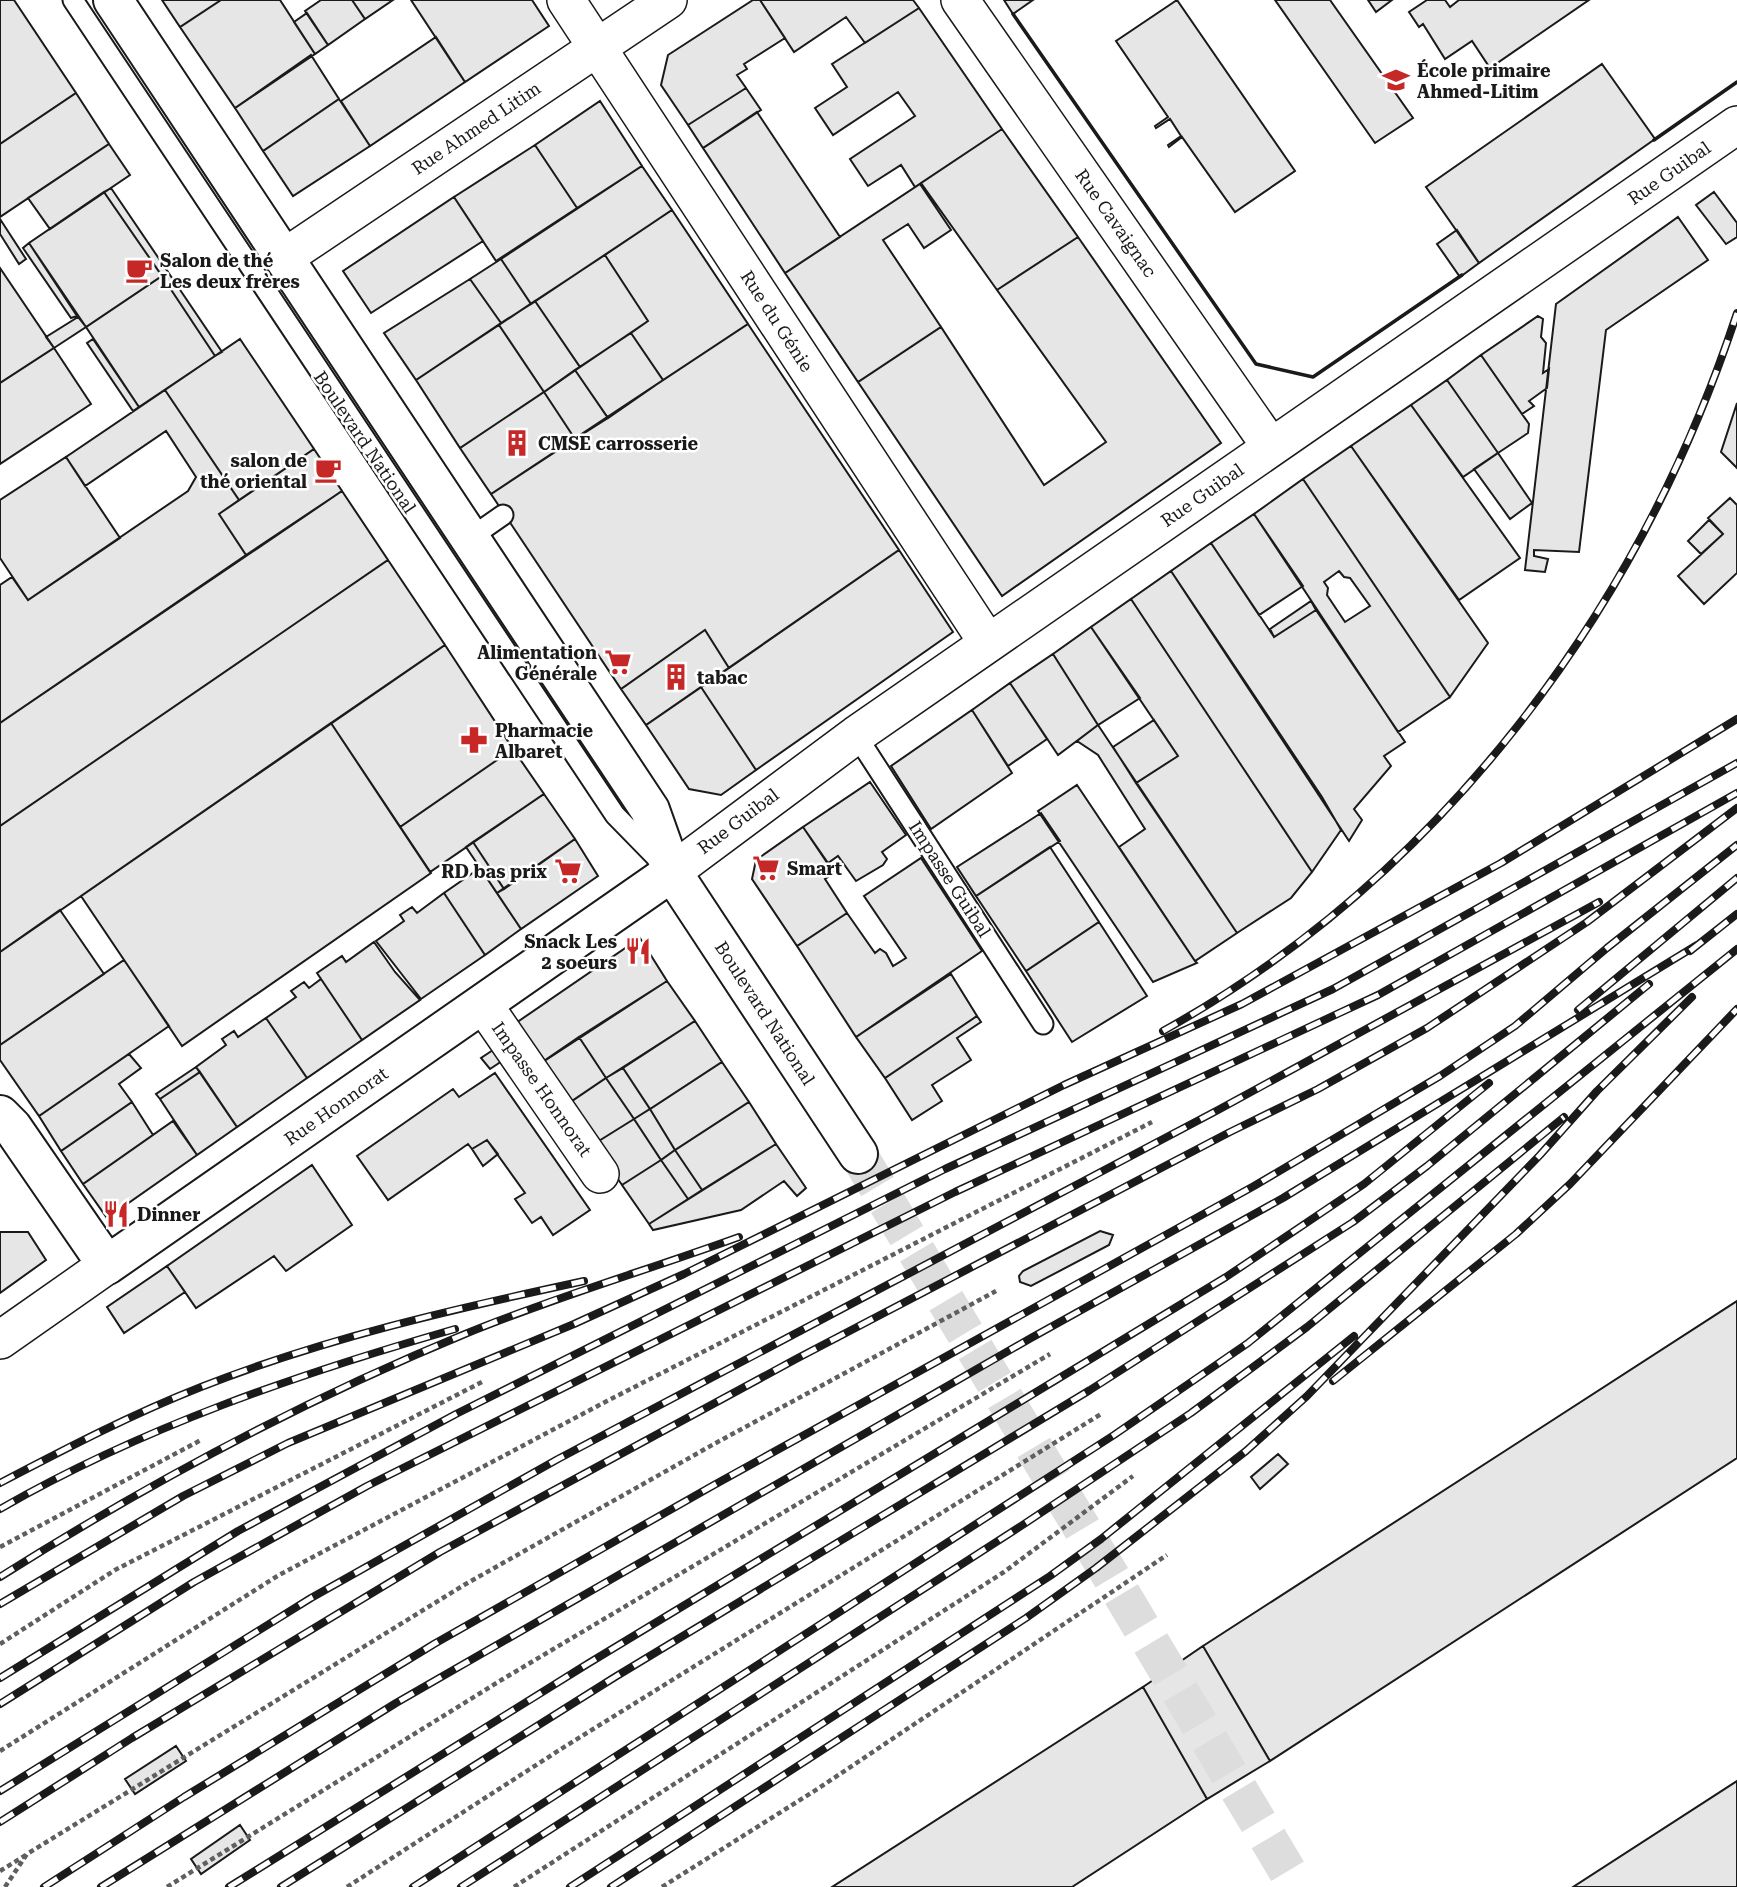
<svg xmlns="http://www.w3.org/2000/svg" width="1737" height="1887" font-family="'Roboto Serif',serif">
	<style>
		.building { fill: #e6e6e6; stroke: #1a1a1a; stroke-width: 2; fill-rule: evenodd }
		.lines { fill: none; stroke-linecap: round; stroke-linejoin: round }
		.tertiary-tunnel { stroke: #ddd; stroke-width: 38; stroke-dasharray: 38 19; stroke-linecap: butt }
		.service-casing { stroke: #1a1a1a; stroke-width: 23 }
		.minor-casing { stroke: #1a1a1a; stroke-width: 40 }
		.tertiary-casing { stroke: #1a1a1a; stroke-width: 42 }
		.path { stroke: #5f5f5f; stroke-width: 4.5; stroke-dasharray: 5 3.5; stroke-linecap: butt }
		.service { stroke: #fff; stroke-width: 19 }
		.minor { stroke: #fff; stroke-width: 37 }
		.tertiary { stroke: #fff; stroke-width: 38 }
		.rail-casing { stroke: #1a1a1a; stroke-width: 8 }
		.rail { stroke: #fff; stroke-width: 5; stroke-dasharray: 16; stroke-linecap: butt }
		.wall { stroke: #1a1a1a; stroke-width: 3.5 }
		.labels { text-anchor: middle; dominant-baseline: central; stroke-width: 5; stroke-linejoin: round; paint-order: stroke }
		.poi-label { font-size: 18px; font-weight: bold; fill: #1a1a1a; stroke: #fff; text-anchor: start }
		.street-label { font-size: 18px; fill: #1a1a1a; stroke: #fff }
	</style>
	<rect width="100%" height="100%" fill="#fff"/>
	<path class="building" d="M0,0H14L76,93L0,144Z
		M162,0H221L180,27Z
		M221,0H280L315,54L235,108L180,27Z
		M321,0H352L365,19L328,45L305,11Z
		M352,0H393L365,19Z
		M411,0H532L549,26L465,82Z
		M753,0H760L785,38L744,64L747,69L737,75L746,88L688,125L661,85L668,55Z
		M760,0H913L919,8L865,43L846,17L794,52Z
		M1004,0H1033L1013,14Z
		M1177,0L1295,171L1235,212L1182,137L1169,147L1168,145L1181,136L1170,119L1156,128L1155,126L1168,117L1116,41Z
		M1275,0H1330L1413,118L1375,143Z
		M1368,0H1392L1376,12Z
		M1427,0H1445L1450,7L1459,0H1589L1490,68L1472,41L1445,59L1423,24L1419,27L1409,12Z
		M919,8L1002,129L915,187L901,165L868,186L850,159L915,116L898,92L833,135L815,108L847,87L832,64Z
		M307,13L328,45L315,54L294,22Z
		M436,37L465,82L370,146L341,101Z
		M311,55L339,99L263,151L235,108Z
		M1602,64L1655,139L1479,263L1426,187Z
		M746,88L761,110L703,148L688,125Z
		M76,93L109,144L0,217V144Z
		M339,99L370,146L293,196L263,151Z
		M600,101L642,166L577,208L535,145Z
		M757,112L840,237L785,273L703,148Z
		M1002,129L1078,237L997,290L921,183Z
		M109,144L130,175L50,229L28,198Z
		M535,145L577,208L496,261L454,197Z
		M642,166L672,210L531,304L501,259Z
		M920,184L951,230L924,248L908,224L883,240L941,327L858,382L785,273Z
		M111,188L168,272L162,276L104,192Z
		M104,192L162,276L86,327L29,243Z
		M1714,192L1737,223V237L1726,244L1696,205Z
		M454,197L483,241L371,313L343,271Z
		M672,210L748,324L663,380L631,333L648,321L605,255Z
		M1678,217L1708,260L1606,330L1579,552L1534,550V556L1548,559L1545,572L1525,570L1556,304Z
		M0,219L26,259L19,264L0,234Z
		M1457,230L1479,263L1460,277L1437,244Z
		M1078,237L1221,443L1002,596L858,382L941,327L1044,485L1106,442L997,290Z
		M29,243L77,316L71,318L23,248Z
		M605,255L648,321L580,367L535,301Z
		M501,259L531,304L501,323L470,279Z
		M0,268L54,348L0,383Z
		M168,272L222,352L215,356L162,276Z
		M162,276L215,356L139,407L86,327Z
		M470,279L501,323L416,380L384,333Z
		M535,301L580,367L544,392L499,325Z
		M1538,316L1543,319L1541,337L1546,343L1543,373L1549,369L1547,388L1529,401L1534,406L1522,414L1481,355Z
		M78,317L86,327L54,348L46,337Z
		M748,324L899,550L729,668L705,630L621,689L491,494Z
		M499,325L544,392L460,448L416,380Z
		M631,333L663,380L608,418L575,370Z
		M93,339L139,407L133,411L87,343Z
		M240,339L314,449L239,500L165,390Z
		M54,348L91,404L0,464V383Z
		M1481,355L1529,424L1528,433L1498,453L1447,380Z
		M575,370L608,418L575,439L544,392Z
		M1447,380L1498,453L1463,477L1411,405Z
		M165,390L239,500L219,514L246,555L0,723V585L12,577L28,600L188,491L196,477L166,431L85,486L66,457Z
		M544,392L575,439L491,494L460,448Z
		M1737,403V468L1721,452Z
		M1411,405L1520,558L1459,600L1351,446Z
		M1351,446L1488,643L1450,697L1303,479Z
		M314,449L342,491L246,555L219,514Z
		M1498,453L1532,503L1510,519L1474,469Z
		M66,457L120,538L28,600L0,558V500Z
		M1303,479L1450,697L1398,732L1254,514ZM1339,571L1344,577L1350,578L1370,606L1345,622L1327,595L1328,588L1324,582Z
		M342,491L388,560L0,826V723Z
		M1730,498L1737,505V573L1704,604L1678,576L1723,534L1708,518Z
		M1254,514L1303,586L1259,615L1211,543Z
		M1709,520L1723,534L1701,554L1688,541Z
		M1211,543L1274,637L1316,610L1405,742L1384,756L1391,766L1354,809L1362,820L1349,841L1171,571Z
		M899,550L953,632L756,770L701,687Z
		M388,560L445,645L0,952V826Z
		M1171,571L1322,797L1341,830L1312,872L1131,599Z
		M1131,599L1312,872L1291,898L1237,933L1136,783L1178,756L1091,627Z
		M1311,601L1316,610L1274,637L1270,629Z
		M1091,627L1140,698L1098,725L1053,654Z
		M705,630L729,668L646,725L621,689Z
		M445,645L513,749L400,827L331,723Z
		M1053,654L1098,725L1058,755L1010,683Z
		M1010,683L1047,739L1008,766L972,710Z
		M701,687L756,770L721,795L689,789L646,725Z
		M972,710L1012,773L931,829L891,766Z
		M1154,720L1178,756L1136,783L1113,747Z
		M331,723L431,873L182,1046L81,896Z
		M1098,725L1237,933L1195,961L1119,847L1145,829L1098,755L1077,741Z
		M513,749L544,794L430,872L400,827Z
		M870,782L906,835L882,852L887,859L883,865L856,881L838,856L828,863L803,827Z
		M1077,785L1195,961L1197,963L1153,982L1038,811Z
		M544,794L575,839L504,889L473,842Z
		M1041,813L1060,841L976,896L957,867Z
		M803,827L834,873L825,879L847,913L797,946L752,879L756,860Z
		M575,839L598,876L521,929L497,893Z
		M473,842L504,889L497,893L466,847Z
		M1050,847L1099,922L1026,971L976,896Z
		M921,858L982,951L856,1037L797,946L847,913L875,953L880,949L886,953L893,966L906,958L864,896Z
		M480,868L521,929L485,955L444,893Z
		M444,893L485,955L421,999L376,941L404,921L400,915L412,907L417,913Z
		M60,910L104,974L0,1045V952Z
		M1099,922L1147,996L1072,1042L1026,971Z
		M640,938L667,981L538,1065L513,1025Z
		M374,942L395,972L420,1000L362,1040L317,973L342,956L346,962Z
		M124,960L169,1026L39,1116L0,1060V1045Z
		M951,974L977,1016L885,1078L856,1037Z
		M321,979L362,1040L307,1078L266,1018L296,997L291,991L304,982L309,988Z
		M667,981L695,1021L606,1078L579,1037Z
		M977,1016L981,1022L957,1038L971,1060L932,1085L942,1101L912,1120L885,1078Z
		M266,1018L307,1078L237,1127L196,1067L226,1045L222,1039L234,1031L238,1037Z
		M695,1021L722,1062L650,1109L623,1068Z
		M579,1037L606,1078L566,1105L538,1065Z
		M493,1050L502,1061L490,1069L481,1058Z
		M129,1054L141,1068L119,1084L132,1102L61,1151L39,1116Z
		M722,1062L749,1102L675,1150L650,1109Z
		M196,1067L200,1072L160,1099L156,1094Z
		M623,1068L650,1109L634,1119L606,1078Z
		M200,1072L237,1127L197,1155L160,1099Z
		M495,1073L590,1210L553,1235L541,1217L532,1223L515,1199L525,1193L487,1140L472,1149L468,1144L388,1200L357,1156L453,1089L459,1097Z
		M606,1078L634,1119L594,1144L566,1105Z
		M132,1102L153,1135L83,1184L61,1151Z
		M749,1102L776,1144L702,1190L675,1150Z
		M650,1109L675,1150L661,1160L634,1119Z
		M634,1119L661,1160L622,1185L594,1144Z
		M173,1121L197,1155L107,1218L83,1184Z
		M487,1140L498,1154L483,1166L472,1149Z
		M776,1144L806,1188L797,1196L784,1181L741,1210L653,1230L649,1224Z
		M675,1150L702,1190L688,1199L661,1160Z
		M661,1160L688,1199L649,1224L622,1185Z
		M312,1165L352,1225L286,1271L274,1256L196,1308L167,1266Z
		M1100,1231L1113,1235L1109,1245L1031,1286L1020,1282L1019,1276L1023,1271Z
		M0,1232H28L46,1260L0,1293Z
		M167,1266L185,1292L124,1333L107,1307Z
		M1737,1301V1458L1270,1761L1203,1646Z
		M1278,1454L1288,1464L1260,1489L1251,1477Z
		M1203,1646L1270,1761L1207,1799L1143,1687Z
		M1143,1687L1207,1799L1072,1887H832Z
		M176,1746L186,1761L135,1794L125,1779Z
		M1737,1781V1887H1573Z
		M240,1825L250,1840L201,1874L191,1859Z"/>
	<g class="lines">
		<path class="tertiary-tunnel" d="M858,1154L1297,1887"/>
		<defs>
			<path id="service" d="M73,0L615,815L659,860
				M470,538L503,515
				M856,735L1043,1024"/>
			<path id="minor" d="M566,0L988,643
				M960,0L1271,447
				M285,257L668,0
				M672,872L856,735L1737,125
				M483,1004L600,1174
				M0,1340L107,1265"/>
			<path id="tertiary" d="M113,0L650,810L672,872L858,1154
				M0,1115L12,1127L107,1265L672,872"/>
		</defs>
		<use href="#service" class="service-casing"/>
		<use href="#minor" class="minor-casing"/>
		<use href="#tertiary" class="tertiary-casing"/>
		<path class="path" d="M0,1547L201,1440
			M0,1644L115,1570L482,1382
			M0,1751L279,1575L607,1401L1152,1122
			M0,1871L26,1855
			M5,1887L27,1854L464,1585L714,1444L996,1291
			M167,1887L503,1679L1050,1354
			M347,1887L561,1749L1101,1414
			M514,1887L1004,1572L1133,1476
			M662,1887L819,1788L1167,1555"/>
		<use href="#service" class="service"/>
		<use href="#minor" class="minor"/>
		<use href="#tertiary" class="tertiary"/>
		<defs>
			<path id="rail" d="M1690,951L1737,914
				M1578,1010L1737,878
				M1163,1031C1440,877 1639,612 1737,313
				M1333,1381L1516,1234L1570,1184L1737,1009
				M0,1483C65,1449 132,1414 201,1387C325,1338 454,1309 584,1281
				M0,1509C143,1427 298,1374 455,1329
				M0,1577C149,1483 302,1401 465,1334C555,1297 648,1270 739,1237
				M0,1604L183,1496L288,1443L574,1324L684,1274L1064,1085L1242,1004L1501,863L1737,719
				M0,1678L238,1531L456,1414L945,1169L1333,989L1737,763
				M0,1704L194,1582L367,1486L955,1192L1378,995L1737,793
				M0,1791L311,1598L558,1459L1218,1110L1599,902
				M0,1822L132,1738L440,1552L796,1359L1230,1132L1318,1089L1427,1028L1587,922L1737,808
				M44,1887L184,1797L434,1644L714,1485L1254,1186L1440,1076L1515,1026L1607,948L1737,845
				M101,1887L396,1703L1031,1338L1283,1198L1697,945
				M229,1887L589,1663L1226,1277L1364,1184L1489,1083
				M281,1887L615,1677L1090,1390L1353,1222L1427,1166L1649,984
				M413,1887L1114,1435L1248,1343L1737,949
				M461,1887L1021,1526L1191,1413L1307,1327L1564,1117
				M570,1887L1050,1576L1101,1539L1354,1336
				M611,1887L1026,1618L1096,1568L1246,1451L1307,1396L1540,1155L1597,1091L1692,997"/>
		</defs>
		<use href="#rail" class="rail-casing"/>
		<use href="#rail" class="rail"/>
		<path class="wall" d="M1013,14L1256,364L1313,377L1462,275
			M1654,140L1737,82"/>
	</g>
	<defs>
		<symbol id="school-bare" viewBox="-9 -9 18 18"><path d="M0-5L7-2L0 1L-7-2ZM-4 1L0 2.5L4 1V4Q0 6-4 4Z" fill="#c62828" stroke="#fff" stroke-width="2.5" paint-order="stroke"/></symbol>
		<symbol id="cafe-bare" viewBox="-9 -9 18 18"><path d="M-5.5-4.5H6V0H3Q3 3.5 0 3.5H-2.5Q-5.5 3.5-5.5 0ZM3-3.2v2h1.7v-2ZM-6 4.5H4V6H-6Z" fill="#c62828" stroke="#fff" stroke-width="2.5" paint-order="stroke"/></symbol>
		<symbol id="building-bare" viewBox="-9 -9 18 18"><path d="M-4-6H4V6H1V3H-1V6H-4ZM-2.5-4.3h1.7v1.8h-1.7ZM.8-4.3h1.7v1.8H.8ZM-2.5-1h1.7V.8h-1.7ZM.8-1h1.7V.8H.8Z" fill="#c62828" stroke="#fff" stroke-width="2.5" paint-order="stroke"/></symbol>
		<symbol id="supermarket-bare" viewBox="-9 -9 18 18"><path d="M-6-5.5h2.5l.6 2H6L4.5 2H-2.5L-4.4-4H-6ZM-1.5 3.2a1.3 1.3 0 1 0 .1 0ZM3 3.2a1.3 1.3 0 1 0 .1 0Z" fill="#c62828" stroke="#fff" stroke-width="2.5" paint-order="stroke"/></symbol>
		<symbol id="pharmacy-bare" viewBox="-9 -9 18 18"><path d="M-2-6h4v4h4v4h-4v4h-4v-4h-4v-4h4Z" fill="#c62828" stroke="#fff" stroke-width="2.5" paint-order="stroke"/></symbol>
		<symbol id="restaurant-bare" viewBox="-9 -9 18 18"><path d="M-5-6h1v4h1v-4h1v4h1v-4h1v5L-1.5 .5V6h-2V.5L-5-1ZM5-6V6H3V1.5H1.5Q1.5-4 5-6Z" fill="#c62828" stroke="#fff" stroke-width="2.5" paint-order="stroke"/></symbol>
	</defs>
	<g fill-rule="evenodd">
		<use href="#school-bare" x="1377" y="61" width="38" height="38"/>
		<use href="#cafe-bare" x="120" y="251" width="38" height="38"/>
		<use href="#building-bare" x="498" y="424" width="38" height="38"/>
		<use href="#cafe-bare" x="309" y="451" width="38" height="38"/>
		<use href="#supermarket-bare" x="599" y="643" width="38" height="38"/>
		<use href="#building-bare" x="657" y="658" width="38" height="38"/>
		<use href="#pharmacy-bare" x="455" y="721" width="38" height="38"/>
		<use href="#supermarket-bare" x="747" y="849" width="38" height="38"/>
		<use href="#supermarket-bare" x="549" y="852" width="38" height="38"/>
		<use href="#restaurant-bare" x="619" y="932" width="38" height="38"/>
		<use href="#restaurant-bare" x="97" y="1195" width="38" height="38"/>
	</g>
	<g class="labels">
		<g class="poi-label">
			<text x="1417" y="70">École primaire<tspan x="1417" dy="21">Ahmed-Litim</tspan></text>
			<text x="160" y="260">Salon de thé<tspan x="160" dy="21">Les deux frères</tspan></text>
			<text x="538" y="443">CMSE carrosserie</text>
			<text x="307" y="460" text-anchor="end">salon de<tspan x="307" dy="21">thé oriental</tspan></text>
			<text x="597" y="652" text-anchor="end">Alimentation<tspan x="597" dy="21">Générale</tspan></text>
			<text x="697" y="677">tabac</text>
			<text x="495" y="730">Pharmacie<tspan x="495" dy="21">Albaret</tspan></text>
			<text x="787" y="868">Smart</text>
			<text x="547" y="871" text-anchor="end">RD bas prix</text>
			<text x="617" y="941" text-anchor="end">Snack Les<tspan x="617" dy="21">2 soeurs</tspan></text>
			<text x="137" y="1214">Dinner</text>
		</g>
		<g class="street-label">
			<text transform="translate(476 128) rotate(-34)">Rue Ahmed Litim</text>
			<text transform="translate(1669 173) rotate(-35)">Rue Guibal</text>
			<text transform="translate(1116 223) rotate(55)">Rue Cavaignac</text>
			<text transform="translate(777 321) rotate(57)">Rue du Génie</text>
			<text transform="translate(365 442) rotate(56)">Boulevard National</text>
			<text transform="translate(1202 495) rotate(-35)">Rue Guibal</text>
			<text transform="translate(738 821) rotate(-37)">Rue Guibal</text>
			<text transform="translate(950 879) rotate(57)">Impasse Guibal</text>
			<text transform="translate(765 1013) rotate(57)">Boulevard National</text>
			<text transform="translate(542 1089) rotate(55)">Impasse Honnorat</text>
			<text transform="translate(336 1106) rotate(-35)">Rue Honnorat</text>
		</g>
	</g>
</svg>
